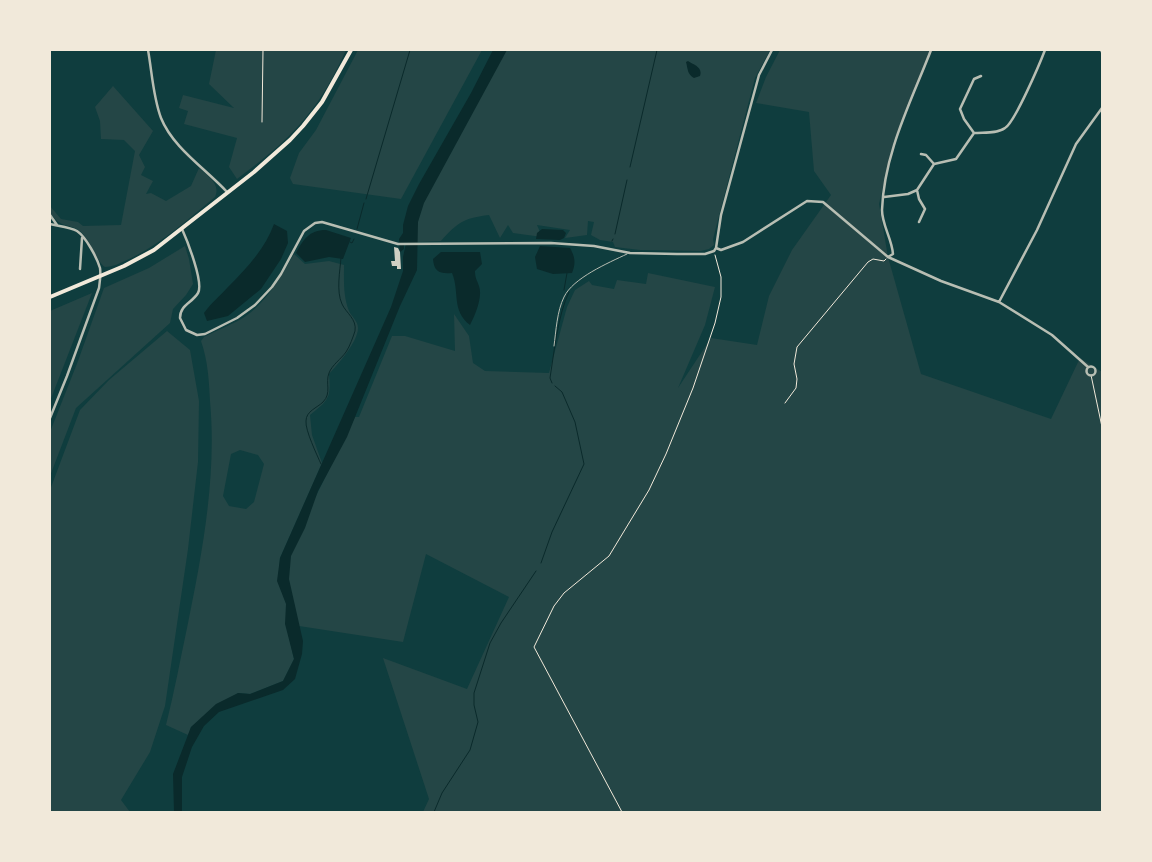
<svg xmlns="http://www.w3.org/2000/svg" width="1152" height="862" font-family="'PT Sans',sans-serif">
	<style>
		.green { fill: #244646; fill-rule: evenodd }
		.water { fill: #0a2a2b }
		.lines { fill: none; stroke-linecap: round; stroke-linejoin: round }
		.stream { stroke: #0a2a2b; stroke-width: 1 }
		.building { fill: #cfcfc3 }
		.path { stroke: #f1e9da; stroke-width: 1 }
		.service { stroke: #b8beb3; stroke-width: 1 }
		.minor { stroke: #b8beb3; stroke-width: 2.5 }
		.primary { stroke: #f1e9da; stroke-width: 4 }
	</style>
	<rect width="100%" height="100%" fill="#0f3d3e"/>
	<path class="green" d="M216,50H346C335,74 323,97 306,117C287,141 261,161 237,179L229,167L237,138L184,124L188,111L179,108L183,95L234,108L209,84Z
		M358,50H482L401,199L293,184L290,178L299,153L316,130Z
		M503,50H770L755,78L713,239L714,245L709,249L701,251L640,250L615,247L613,242L600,240L591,235L594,222L588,221L587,235L565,238L570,230L537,225L542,237L513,233L508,225L500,238L489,215C464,218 458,222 441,241L417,242L413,222Z
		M780,50H933L894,140L879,204L888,257L921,374L1051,419L1080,358L1102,372V812H423L429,799L383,658L467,689L509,597L426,554L403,642L286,624L294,659L283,681L250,694L238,693L191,727L188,735L166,725C174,693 180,661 187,628C202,554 217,477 210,401C209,381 208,361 201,341L204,337C217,330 234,324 246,316C268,300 281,276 294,254L305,264L329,261L344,265C344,281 343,296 349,311C352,317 358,321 358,328C358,342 338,364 329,374C331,398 329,400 310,415L312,435L322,463L280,558L279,571L355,417H359L392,336H405L455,351L454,314L469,336L473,363L485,371L549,373L567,307L575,290L589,281L592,285L614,289L617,280L646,284L648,273L715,287L705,325L678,388L711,338L757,345L769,296L792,250L831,195L814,171L809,112L756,103L766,77ZM240,450L258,455L264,464L254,502L246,509L229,506L223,496L231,454Z
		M113,86L153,131L139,155L145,167L141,175L153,181L146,194L151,193L166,201L191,186L199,168C208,176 221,184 215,197C187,220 160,245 127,260C120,263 113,267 105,267C98,263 91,243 83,234C77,227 70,227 62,224C57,222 54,217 50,214V206L61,219L78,222L83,226L121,225L135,151L124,140L101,139L100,121L95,107Z
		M185,246L189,259L193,284L186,295L173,309L170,323L76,408L50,476V432L78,361L104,288L149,268Z
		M92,293L50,401V311Z
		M167,331L190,350L199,401L198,462L188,549L165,706L150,752L121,800L130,812H50V490L80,410L109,380Z"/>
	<path class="water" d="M493,50H507L424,203L418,222L417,270L400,306L347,437L318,491L305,528L291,556L289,579L303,641L302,654L295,679L283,690L219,712L204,726L192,747L182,777V812H174L173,774L191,727L216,704L238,693L250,694L283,681L294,659L285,624L286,604L277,581L280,558L391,307L403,271V257L406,243H404V249L400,252L399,239L403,233V225L408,206L419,184L471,93Z
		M688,61C694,65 703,67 700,76L694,78C687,74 688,69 686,62Z
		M274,224L287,231L288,243L281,259L261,289L228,316L207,321L204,313C211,303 220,296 228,287C246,269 265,249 274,224Z
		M542,229L563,230L566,233L564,238L560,240L536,239L537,233Z
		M326,230L351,238L343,259L329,257L305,262L296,253C303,240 309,230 326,230Z
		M540,246L570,248C575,257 576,263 572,273L553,274L537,269L535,257Z
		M441,252H480L482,264L475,271C475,278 477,280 479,286C483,297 475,315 470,325C451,310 460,292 452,273C440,274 434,272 433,259Z"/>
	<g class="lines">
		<path class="stream" d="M630,167L657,50
			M366,199L410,50
			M357,229L364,203
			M615,234L627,180
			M612,241L613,239
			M350,242L352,243L354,239
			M564,290L567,273
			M552,383L550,378C554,353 558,314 569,292
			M321,464C317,455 305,430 306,421C306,411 317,408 323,402C332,393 325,383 329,373C332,365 341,359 346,352C350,346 353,337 355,331C357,319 346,313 342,304C336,291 340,271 341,258
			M541,563L552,532L584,464L575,422L562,392L555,386
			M434,812L442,793L470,750L478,722L474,705V693L490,643L501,623L536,571"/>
	</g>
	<path class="building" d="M394,247L398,248L400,252L401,269H397V266H392L391,261H395Z"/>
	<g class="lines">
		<path class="path" d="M262,122L263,50
			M1091,375L1102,427
			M785,403L796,388L797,379L794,364L797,347L868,262L873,259L884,261L886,259
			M622,812L534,647L554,606L564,593L609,556L649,490L666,454L693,388L715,323L721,297V277L715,255"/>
		<path class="service" d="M554,346C556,331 557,311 564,297C573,278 608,263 627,254"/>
		<path class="minor" d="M148,50C152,72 153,97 161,118C173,148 206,169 227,192
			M1101,50L1102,52
			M974,133L964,119L960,109L974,79L981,76
			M921,154L926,155L934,164
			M917,190L919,199L925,209L919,222
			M884,197L908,194L917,190L934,164L956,159L974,133C983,132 997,134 1005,128C1015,122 1040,63 1045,50
			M50,215L57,225
			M50,224C58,226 70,227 77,231C86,237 97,258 100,268C101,275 100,281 99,288L67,376L50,418
			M182,229C187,240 204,283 198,293C192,303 180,305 180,318L186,330L197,335L205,334L237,318L255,305L272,287L281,274L304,231L315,223L322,222L398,244L551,243L594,246L630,253L677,254H705L714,251L716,248
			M716,248L721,250L743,242L807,201L823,202L888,257L941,281L999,302L1052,335L1088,367
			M716,248L721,215L759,75L772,50
			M888,257L893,254C892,239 882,225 882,210C884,153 911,102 931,50
			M80,269L82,238
			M999,302L1037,230L1076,144L1102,108
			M1086.5 371a4.5 4.5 0 1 1 9 0a4.5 4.5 0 1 1-9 0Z"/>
		<path class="primary" d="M50,297L124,266L154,250L254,172L290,140L303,126L322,102L351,50"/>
	</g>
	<rect width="1152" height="862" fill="none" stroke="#f1e9da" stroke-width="102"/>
</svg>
